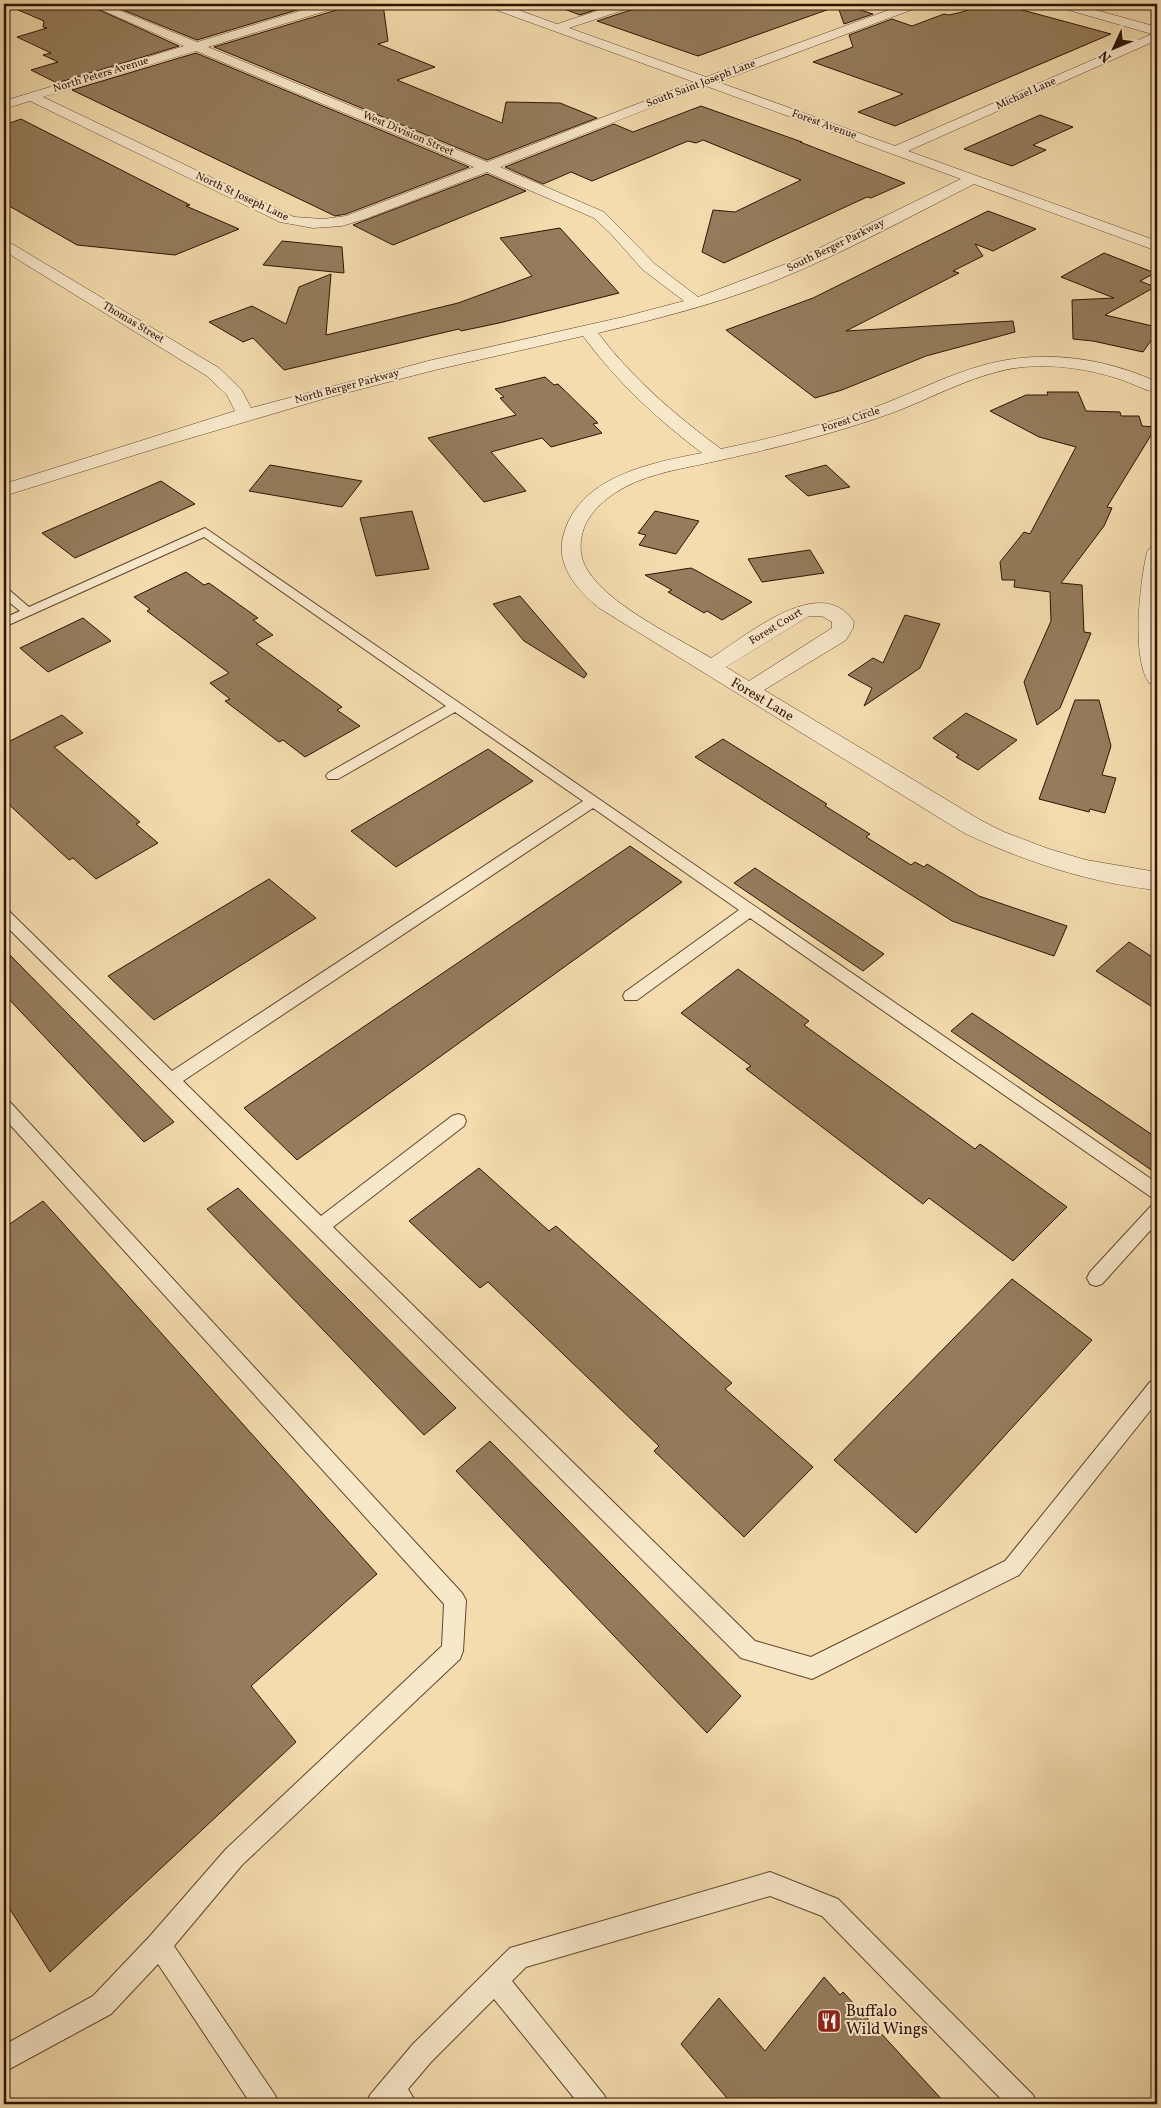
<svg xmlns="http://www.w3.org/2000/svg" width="1161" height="2108" font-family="Vollkorn,serif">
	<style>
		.building { fill: #957c5c; stroke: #2f1303 }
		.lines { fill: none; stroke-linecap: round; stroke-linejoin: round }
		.service-casing { stroke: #60452e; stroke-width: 2 }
		.minor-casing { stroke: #60452e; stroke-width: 1 }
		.service { fill: #f8e8ca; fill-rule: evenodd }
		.minor { fill: #f8e8ca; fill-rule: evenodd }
		.labels { text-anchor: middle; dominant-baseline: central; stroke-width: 4; stroke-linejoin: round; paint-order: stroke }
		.far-street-label { font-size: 11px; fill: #2f1303; stroke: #f8e8ca }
		.street-label { font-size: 14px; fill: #2f1303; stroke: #f8e8ca }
		.near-poi-label { font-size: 16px; fill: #2f1303; stroke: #f8e8ca; text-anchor: start }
	</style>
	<rect width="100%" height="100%" fill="#f4dcae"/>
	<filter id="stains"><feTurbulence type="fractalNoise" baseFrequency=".004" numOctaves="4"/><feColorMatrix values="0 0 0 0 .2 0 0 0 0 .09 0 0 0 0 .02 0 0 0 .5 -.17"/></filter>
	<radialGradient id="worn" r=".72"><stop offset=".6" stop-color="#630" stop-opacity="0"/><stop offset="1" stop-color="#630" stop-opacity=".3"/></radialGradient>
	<path class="building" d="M4,4H86L179,46L57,83L31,70L58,62L43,55L51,53L17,37L47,28L43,27L44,21Z
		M108,4H317L197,40Z
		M343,4H383L388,41L378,44L435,67L397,80L502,123L506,102L560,103L597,118L487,160L214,47L340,9Z
		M560,4H613L580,15L559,7Z
		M637,4H834L835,7L698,56L597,21L634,9Z
		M837,4H842L873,14L844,24Z
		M984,4H1000L1111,34L895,126L858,112L903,94L813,62L853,47L849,35L892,19L912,26L944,14L949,15L962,12Z
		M196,53L469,167L346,214L335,216L72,90Z
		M701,106L802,142H800L905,183L871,198L867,197L724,263L702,252L713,210L735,212L801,180L703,140L696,143L688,141L592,181L571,172L543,184L505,167L614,124L633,132Z
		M1040,115L1073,127L1033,145L1046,150L1012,166L964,149Z
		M21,119L190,205L186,206L239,229L175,255L77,245L4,203V125Z
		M487,174L526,191L393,245L353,225Z
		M988,211L1036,229L993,251L975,244L983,256L953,271L959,273L846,331L1013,321L1015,332L926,356L842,390L815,398L726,330L813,298Z
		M560,228L619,293L499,323L461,331L459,329L284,370L253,338L243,342L209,322L252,306L286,324L299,287L331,274L326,335L458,303L532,276L500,238Z
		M282,241L342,247L344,273L263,265Z
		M1104,253L1155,273L1140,281L1155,287L1105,315L1157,327V332L1143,352L1093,341L1073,339L1072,300L1114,298L1061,277Z
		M545,377L554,385L558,384L598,423L593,424L602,433L551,447L542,438L491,452L526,491L484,502L428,438L516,415L500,398L504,397L495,389Z
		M1047,392H1078L1086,411L1120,412L1121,416H1139L1142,426L1156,427L1107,507L1112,508L1104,526L1061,583L1082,585L1084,632L1091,633L1060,708L1037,725L1024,682L1051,621L1050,592L1014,587L1015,580H1002L1000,562L1024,532L1030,534L1076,447L1039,437L990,411L1026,395H1048Z
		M270,465L362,481L342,507L249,491Z
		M826,465L850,487L808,496L785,476Z
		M161,481L195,504L75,558L42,533Z
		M412,511L429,569L376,576L360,518Z
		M655,511L699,521L676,554L639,545L646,535L638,533Z
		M810,550L824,573L762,582L748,559Z
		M691,568L697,571L752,602L722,620L707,611L704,613L668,592L672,590L645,575Z
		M186,572L204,585L209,583L258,618L253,620L273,635L256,644L342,707L337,710L360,726L305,757L283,740L279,742L225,701L230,699L210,683L229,673L147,611L150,609L134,597Z
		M520,596L587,674L584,678L524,641L493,604Z
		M905,615L940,624L920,668L864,706L872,688L848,675L873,658L883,663Z
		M83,618L111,641L48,672L20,648Z
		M1075,700H1099L1111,746L1102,775L1116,778L1105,813L1090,809L1089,812L1039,799Z
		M966,713L1017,740L978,770L956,757L959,755L933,738Z
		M62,715L83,733L54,747L140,822L136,824L158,843L96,879L73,858L69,860L4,800V744Z
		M723,739L827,804L825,806L870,834L866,837L911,865L915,862L924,867L927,864L979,896L1067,926L1054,956L952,921L695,757Z
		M488,749L533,781L396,867L351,831Z
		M630,846L682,882L297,1160L244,1108Z
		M755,868L884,954L863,971L734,883Z
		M269,879L316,918L154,1020L108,976Z
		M1129,942L1157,960V1010L1096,971Z
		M4,949L136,1083L174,1122L144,1142L4,994Z
		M738,969L809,1021L804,1025L975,1149L980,1144L1067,1207L1013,1261L929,1198L923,1204L746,1069L751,1066L681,1013Z
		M972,1013L1157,1138V1174L951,1031Z
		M479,1168L549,1231L556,1226L732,1383L725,1389L813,1467L744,1537L654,1451L659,1446L488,1282L480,1288L409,1221Z
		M238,1188L456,1408L424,1435L207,1209Z
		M43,1201L377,1574L251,1686L296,1742L50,1972L4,1900V1228Z
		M1012,1279L1092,1340L916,1533L834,1460Z
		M490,1441L741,1696L707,1733L456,1471Z
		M824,1977L840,1995L843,1992L946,2104H732L681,2044L719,1998L765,2051Z"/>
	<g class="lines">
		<defs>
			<path id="service" d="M205,528L1157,1183V1199L1151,1197L750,918L637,1000H625L623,996L625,992L739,910L593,808L183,1081L321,1216L452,1116L458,1114L464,1116L466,1121L464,1126L333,1227L755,1641L811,1657L1005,1561L1150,1382L1157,1379V1402L1019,1575L812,1679L741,1658L4,924V910L9,911L172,1071L583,801L455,712L338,779H328L326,776L328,773L446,706L204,537L4,627V618L20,611L4,598V588L8,589L29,607Z
				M4,1100L10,1102L462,1593L466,1600L463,1651L460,1659L242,1865L174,1946L275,2095L279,2104H251L158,1964L111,2014L4,2072V2045L93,1996L150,1936L226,1849L442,1646L444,1604L4,1118Z
				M1157,1204V1223L1102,1284L1096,1286L1090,1284L1087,1278L1090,1272L1151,1206Z
				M770,1872L838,1899L1033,2095L1037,2104H1006L822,1916L770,1896L526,1967L512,1981L604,2095L608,2104H579L494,1999L431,2062L408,2089L417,2104H366L370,2095L413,2044L510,1948Z"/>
			<path id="minor" d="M88,4H104L197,42L323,4H341L339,7L208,47L487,162L694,82L488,7L486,4H502L557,24L618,4H635L633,7L569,28L706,77L905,4H921L919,7L718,82L895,146L1152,34L1058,7L1056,4H1074L1157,27V40L908,151L1157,241V251L974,184C907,218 842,254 772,282C716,304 657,319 598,333C632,378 675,415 721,449C774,438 826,424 878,406C913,393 947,375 984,365C1041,349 1103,357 1157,382V393C1144,390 1132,383 1119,379C1089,369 1055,364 1023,367C977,372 935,397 892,413C831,435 767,450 703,464C674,470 640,476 615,493C594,507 578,526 581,553C587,596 675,636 711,658C745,637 821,571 854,622L853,628L846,640L764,690L982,821L1004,832L1049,849L1086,860L1157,872V890C1090,883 1026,862 964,833L599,608C578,591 556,566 563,537C577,477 650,463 702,453C657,419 617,382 583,336L435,370L330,397L170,444L4,496V484L235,411L227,395L207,376L4,251V240L9,242L219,368L241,389L251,408L432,360L623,317L684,301L643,270L611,234L594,218L487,172L365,219L342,226L313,228L280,222L30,101L4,109V101L184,46ZM196,51L474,167L346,216L323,219L294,217L43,97ZM706,86L961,179L791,262L698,297L655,264L604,212L500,167ZM809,616H822L832,622V628L749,681L726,667Z
				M1157,546V685L1149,683C1131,656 1140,583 1147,552L1150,548Z"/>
		</defs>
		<use href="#service" class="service-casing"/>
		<use href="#minor" class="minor-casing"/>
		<use href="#service" class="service"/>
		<use href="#minor" class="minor"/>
	</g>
	<defs>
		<symbol id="restaurant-square" viewBox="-11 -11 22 22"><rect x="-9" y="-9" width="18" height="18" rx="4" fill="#8f2418" stroke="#f8e8ca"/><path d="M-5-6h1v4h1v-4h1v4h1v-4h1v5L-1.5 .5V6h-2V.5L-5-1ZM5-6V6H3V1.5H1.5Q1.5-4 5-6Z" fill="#fff"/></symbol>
	</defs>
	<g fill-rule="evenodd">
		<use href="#restaurant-square" x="815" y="2007" width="28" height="28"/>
	</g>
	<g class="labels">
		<g class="far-street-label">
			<text transform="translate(101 75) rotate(-17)">North Peters Avenue</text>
			<text transform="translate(701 84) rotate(-21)">South Saint Joseph Lane</text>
			<text transform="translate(1026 94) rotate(-24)">Michael Lane</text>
			<text transform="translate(824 125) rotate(20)">Forest Avenue</text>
			<text transform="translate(408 134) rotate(23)">West Division Street</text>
			<text transform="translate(242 197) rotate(25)">North St Joseph Lane</text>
			<text transform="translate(836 246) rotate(-26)">South Berger Parkway</text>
			<text transform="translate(133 323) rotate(31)">Thomas Street</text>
			<text transform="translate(347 387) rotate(-15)">North Berger Parkway</text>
			<text transform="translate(851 420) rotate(-18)">Forest Circle</text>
			<text transform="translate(776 627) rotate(-31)">Forest Court</text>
		</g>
		<g class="street-label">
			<text transform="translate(762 700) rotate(31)">Forest Lane</text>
		</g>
		<g class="near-poi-label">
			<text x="846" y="2012">Buffalo<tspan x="846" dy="18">Wild Wings</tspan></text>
		</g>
	</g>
	<rect width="1161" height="2108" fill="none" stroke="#f4dcae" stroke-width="20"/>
	<rect x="5" y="5" width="1151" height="2098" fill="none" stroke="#2f1303" stroke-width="2.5"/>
	<rect x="10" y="10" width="1141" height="2088" fill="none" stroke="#2f1303"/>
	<g transform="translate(1114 48) rotate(226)" stroke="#f8e8ca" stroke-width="4" paint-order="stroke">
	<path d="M0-4L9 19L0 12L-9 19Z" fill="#2f1303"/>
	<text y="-8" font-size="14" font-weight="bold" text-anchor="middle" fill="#2f1303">N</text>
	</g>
	<rect width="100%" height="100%" filter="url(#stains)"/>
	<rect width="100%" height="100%" fill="url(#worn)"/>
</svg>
